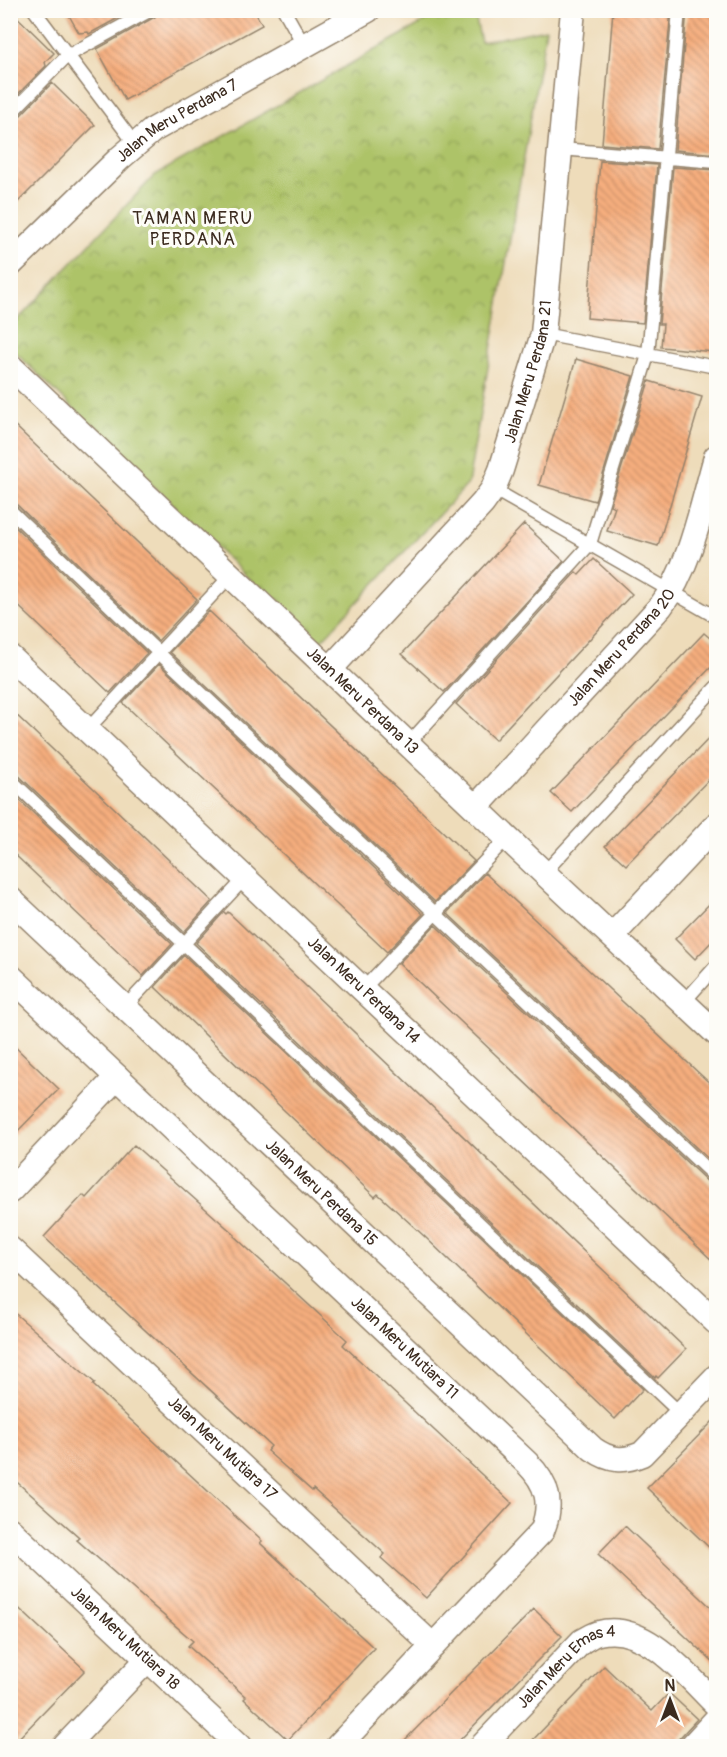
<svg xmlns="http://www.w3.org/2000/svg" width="727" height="1757" font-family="Pangolin,sans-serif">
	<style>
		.park { fill: url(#park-crowns); stroke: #747643; stroke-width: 1.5 }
		.building { fill: url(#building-back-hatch) }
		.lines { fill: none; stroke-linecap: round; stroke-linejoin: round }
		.service-casing { stroke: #94836c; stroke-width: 15 }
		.minor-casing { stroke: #94836c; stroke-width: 27 }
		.service { stroke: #fff; stroke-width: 12 }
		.minor { stroke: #fff; stroke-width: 24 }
		.labels { text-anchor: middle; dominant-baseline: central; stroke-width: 6; stroke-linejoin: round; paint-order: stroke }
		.street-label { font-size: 16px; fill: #3b2a1e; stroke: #fdfcf7 }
		.neighbourhood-label { font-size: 18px; letter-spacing: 1.5px; fill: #3b2a1e; stroke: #fdfcf7 }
	</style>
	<defs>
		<pattern id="park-crowns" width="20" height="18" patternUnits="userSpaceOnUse" patternTransform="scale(1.5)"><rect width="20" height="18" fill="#adc368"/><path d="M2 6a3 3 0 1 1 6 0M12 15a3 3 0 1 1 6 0" fill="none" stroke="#8e9f55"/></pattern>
		<pattern id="building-back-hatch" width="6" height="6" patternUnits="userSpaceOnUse" patternTransform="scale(1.5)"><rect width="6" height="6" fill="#f6ae7e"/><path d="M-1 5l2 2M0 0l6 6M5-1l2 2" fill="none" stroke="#c88e67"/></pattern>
	</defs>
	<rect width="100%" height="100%" fill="#fdfcf7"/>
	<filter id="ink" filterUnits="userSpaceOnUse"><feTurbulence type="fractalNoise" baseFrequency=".0167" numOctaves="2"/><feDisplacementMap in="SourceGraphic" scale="12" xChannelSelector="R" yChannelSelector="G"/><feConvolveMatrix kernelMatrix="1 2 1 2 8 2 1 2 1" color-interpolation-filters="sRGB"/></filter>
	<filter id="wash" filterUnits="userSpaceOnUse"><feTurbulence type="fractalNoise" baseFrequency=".008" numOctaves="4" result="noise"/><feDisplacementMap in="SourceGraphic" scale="24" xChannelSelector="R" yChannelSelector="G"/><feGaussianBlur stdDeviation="1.35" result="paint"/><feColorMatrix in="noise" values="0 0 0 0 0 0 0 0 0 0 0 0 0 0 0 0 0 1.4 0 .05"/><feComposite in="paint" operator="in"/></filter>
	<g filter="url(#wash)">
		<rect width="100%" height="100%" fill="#eedcba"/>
		<path class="park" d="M443,11H474L481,42L546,29L468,484L317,645L11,348L10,328L155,175Z"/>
		<g id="blocks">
			<path class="building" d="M10,10L54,53L45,62L46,66L10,102Z
				M66,10H133L89,34L88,32L79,33Z
				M159,10H254L262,25L125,100L97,49L155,17Z
				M613,10H671L658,149L602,144Z
				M687,10H717V154L675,150Z
				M52,83L95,125L10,210V122L16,120Z
				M600,161L657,165L643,323L587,318Z
				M673,167L717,170V323L714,352L661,347L663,324H659Z
				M576,359L633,376L595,501L539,485Z
				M649,381L702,397L658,546L607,531L615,507L610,505Z
				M10,421L197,599L158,641L16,504L10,502Z
				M10,522L147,653L110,693L10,598Z
				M524,524L564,561L444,692L402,654Z
				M594,559L632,594L495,740L456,704L576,572L579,575Z
				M209,611L474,861L435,902L170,652Z
				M704,633L717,644V661L572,812L551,793Z
				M159,664L423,914L387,952L123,703Z
				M10,709L212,901L184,932L16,773L10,771Z
				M717,730V771L626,865L605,846Z
				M10,791L172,944L143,976L10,850Z
				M485,873L717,1090V1167L447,913Z
				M717,896V936L695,959L675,939Z
				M224,912L226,914L228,912L287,968L686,1349L658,1378L656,1376L655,1378L196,943Z
				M435,925L710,1184L717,1186V1265L399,963Z
				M184,955L643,1389L615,1419L424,1236L378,1194L375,1197L155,987Z
				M10,1042L59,1089L10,1139Z
				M134,1145L235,1235L234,1236L347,1340L343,1345L512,1503L426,1598L381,1558L385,1554L313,1489L312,1491L267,1451L271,1446L44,1237L83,1195L86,1198Z
				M10,1309L95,1383L93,1385L262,1541L260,1543L374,1648L288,1740L244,1699L246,1697L188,1646L193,1641L77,1540L79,1537L10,1476Z
				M717,1417V1555L647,1488Z
				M625,1526L717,1613V1666L598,1554Z
				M10,1600L85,1670L11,1746H10Z
				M534,1609L562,1636L534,1664L454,1746H399Z
				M604,1666L652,1711L669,1693L697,1719L672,1746H527Z"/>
		</g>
	</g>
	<g filter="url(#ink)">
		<use href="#blocks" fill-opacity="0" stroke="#94836c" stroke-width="1.5"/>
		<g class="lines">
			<defs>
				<path id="service" d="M34,10L135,144
					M284,10L305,47
					M10,114L67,56L151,10
					M561,149L716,162
					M543,334L716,367
					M493,489L716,617
					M10,510L160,654L716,1178
					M87,730L231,575
					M408,744L590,544L648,355L679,10
					M10,779L681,1414
					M544,873L716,687
					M363,989L507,838
					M684,1002L716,966
					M125,1007L245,878"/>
				<g id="minor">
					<path id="s1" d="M10,265L120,158L153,130L368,10"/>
					<path id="s2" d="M10,366L544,873L716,1033"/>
					<path id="s3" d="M10,657L716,1322"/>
					<path id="s4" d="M330,669L483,503L493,489L501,470L543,334L573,10"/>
					<path id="s5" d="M476,807L661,606C691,566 702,505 716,457"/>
					<path id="s6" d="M10,899L593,1449C610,1461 623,1462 642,1454L716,1377"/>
					<path d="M613,935L716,825"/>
					<path id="s7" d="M10,976L527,1463C548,1484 553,1504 542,1531L338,1746"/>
					<path d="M10,1191L117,1077"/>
					<path id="s8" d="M10,1249L433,1646"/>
					<path id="s9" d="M10,1530L240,1746"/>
					<path d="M65,1746L148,1659"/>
					<path id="s10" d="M482,1746L582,1641C588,1638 593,1634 599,1633C645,1621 688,1677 716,1704"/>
					<path d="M692,1746L716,1720"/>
				</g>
			</defs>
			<use href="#service" class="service-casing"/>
			<use href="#minor" class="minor-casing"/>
			<use href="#service" class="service"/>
			<use href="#minor" class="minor"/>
		</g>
	</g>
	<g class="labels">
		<g class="street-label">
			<text stroke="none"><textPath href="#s1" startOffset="222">Jalan Meru Perdana 7</textPath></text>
			<text stroke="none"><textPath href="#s4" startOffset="366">Jalan Meru Perdana 21</textPath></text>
			<text stroke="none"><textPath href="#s5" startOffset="216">Jalan Meru Perdana 20</textPath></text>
			<text stroke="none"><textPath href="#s2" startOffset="486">Jalan Meru Perdana 13</textPath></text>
			<text stroke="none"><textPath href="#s3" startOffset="486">Jalan Meru Perdana 14</textPath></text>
			<text stroke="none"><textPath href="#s6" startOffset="428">Jalan Meru Perdana 15</textPath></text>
			<text stroke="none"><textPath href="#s7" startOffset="542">Jalan Meru Mutiara 11</textPath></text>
			<text stroke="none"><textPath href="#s8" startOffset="291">Jalan Meru Mutiara 17</textPath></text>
			<text stroke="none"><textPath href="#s9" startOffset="158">Jalan Meru Mutiara 18</textPath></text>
			<text stroke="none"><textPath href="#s10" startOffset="118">Jalan Meru Emas 4</textPath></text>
		</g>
		<g class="neighbourhood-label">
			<text x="193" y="218">TAMAN MERU<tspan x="193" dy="21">PERDANA</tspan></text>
		</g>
	</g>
	<rect width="727" height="1757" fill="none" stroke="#fdfcf7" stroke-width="36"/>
	<g transform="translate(670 1700)" stroke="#fdfcf7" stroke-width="4.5" paint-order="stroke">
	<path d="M0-4.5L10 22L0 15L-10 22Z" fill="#3b2a1e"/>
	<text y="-9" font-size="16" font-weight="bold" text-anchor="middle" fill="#3b2a1e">N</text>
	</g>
</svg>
